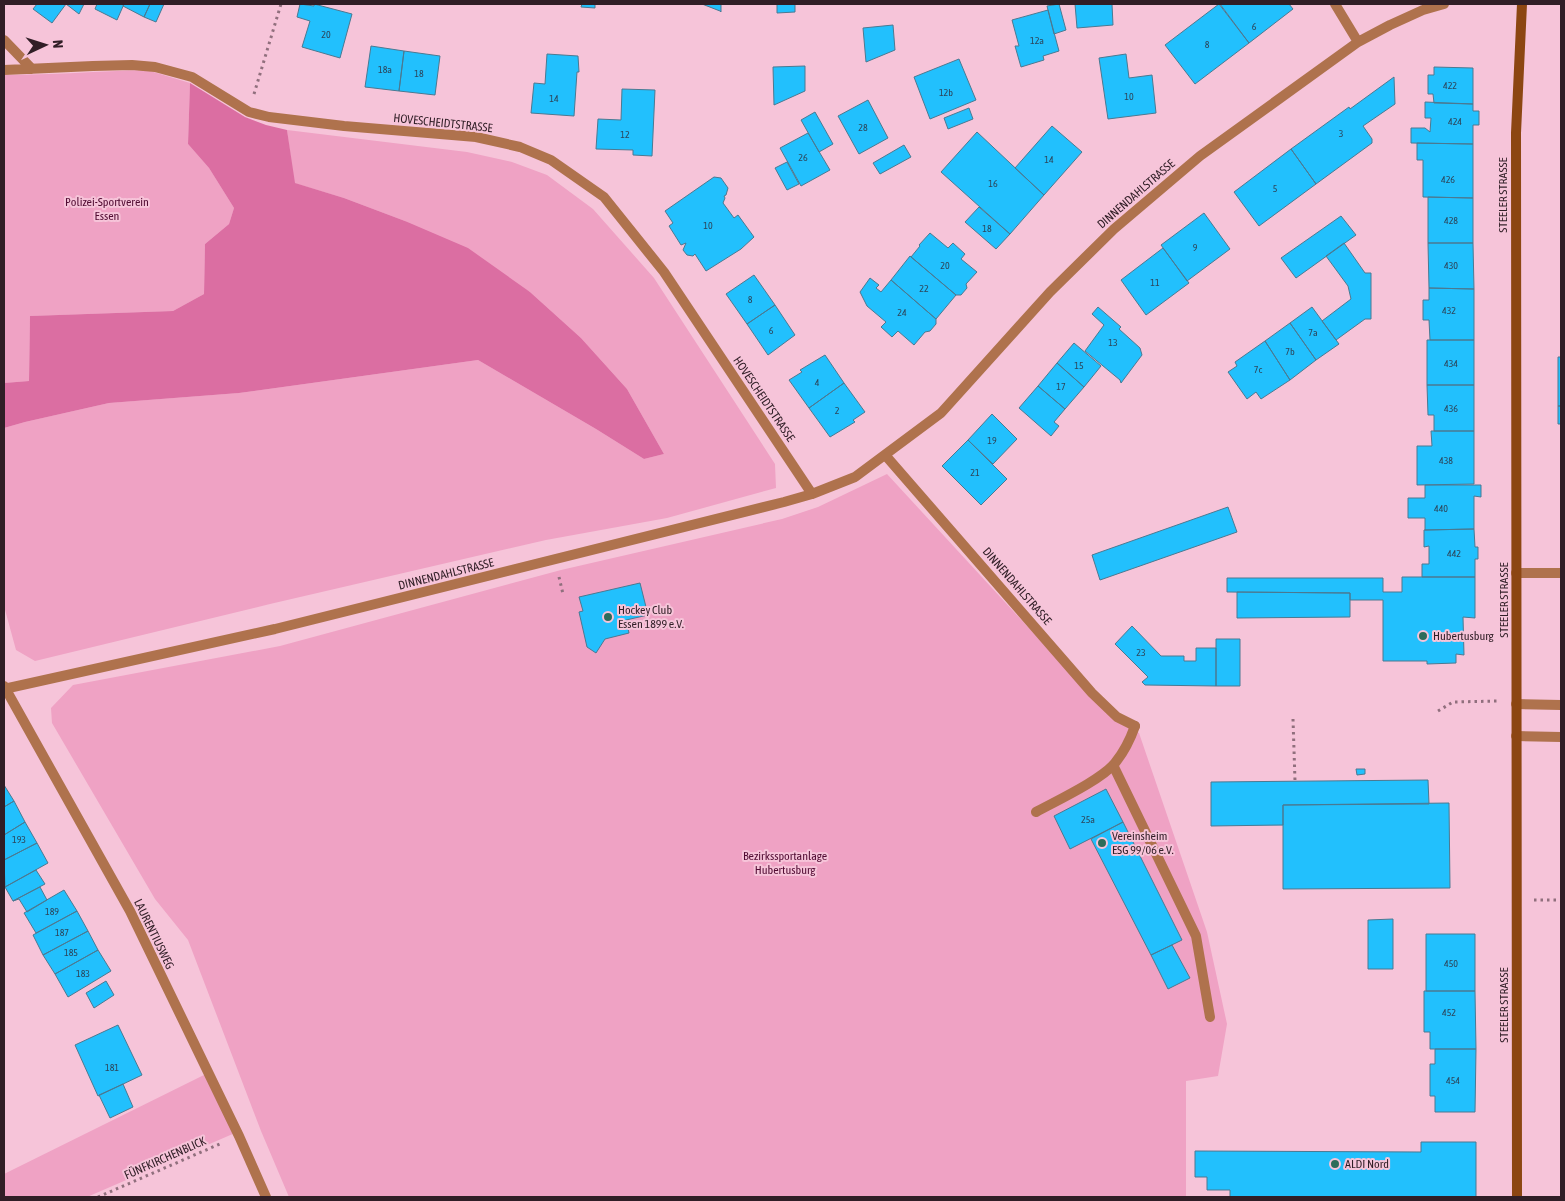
<svg xmlns="http://www.w3.org/2000/svg" width="1565" height="1201" font-family="'Asap Condensed',sans-serif">
	<style>
		.green { fill: #efa2c4 }
		.forest { fill: #db6ea2 }
		.building { fill: #22c0fd; stroke: #4b7991 }
		.lines { fill: none; stroke-linecap: round; stroke-linejoin: round }
		.path { stroke: #906f7d; stroke-width: 3; stroke-dasharray: 2.5 4; stroke-linecap: butt }
		.lane { stroke: #af724d; stroke-width: 10 }
		.street { stroke: #af724d; stroke-width: 10 }
		.secondary { stroke: #8c4612; stroke-width: 10 }
		.poi-dot { fill: #2d6c5a; stroke: #f6c4d9; stroke-width: 2 }
		.labels { text-anchor: middle; dominant-baseline: central; stroke-width: 4; stroke-linejoin: round; paint-order: stroke }
		.number-label { font-size: 10px; fill: #2c465c }
		.street-label { font-size: 12px; fill: #301e26; stroke: #f6c4d9 }
		.park-label { font-size: 12px; fill: #510c33; stroke: #f6c4d9 }
		.poi-label { font-size: 12px; fill: #301e26; stroke: #f6c4d9; text-anchor: start }
	</style>
	<rect width="100%" height="100%" fill="#f6c4d9"/>
	<path class="green" d="M147,70L190,83L188,144L209,168L234,208L229,224L205,244L204,294L173,311L30,316L29,381L4,383V75C51,75 99,71 147,70Z
		M287,130L467,152L512,162L547,175L593,209L654,278L775,464L776,488L667,518L546,540L270,604L35,661L16,650L4,606V428L25,422L109,403L239,393L478,360L596,429L644,459L664,454L627,389L581,338L530,292L405,221L344,198L294,183Z
		M887,474L1061,663L1116,719L1139,733L1207,932L1227,1024L1218,1076L1186,1081V1197H289L261,1131L188,940L155,899L52,723L51,708L73,685L280,646L561,570L782,519L818,507Z
		M208,1073L235,1133L87,1197H4V1174Z"/>
	<path class="forest" d="M190,83L245,117L266,125L287,130L295,183L344,198L405,221L468,248L530,292L581,338L627,389L664,454L644,459L596,429L478,360L239,393L109,403L25,422L4,428V383L29,381L30,316L173,311L204,294L205,244L229,224L234,208L209,168L188,144Z"/>
	<path class="building" d="M37,4H66L52,23L33,9Z
		M66,4H84L79,14Z
		M97,4H124L117,20L95,9Z
		M124,4H150L144,17L123,6Z
		M150,4H164L156,22L144,17Z
		M300,4L314,6V4L352,14L340,58L302,47L310,21L297,17Z
		M582,4H595V8L581,7Z
		M702,4H721V12L720,11Z
		M777,4H795V12L777,13Z
		M1059,4L1066,30L1054,34L1047,6Z
		M1075,4H1112L1113,25L1077,28Z
		M1219,4L1249,43L1195,84L1165,45Z
		M1220,4H1289L1293,9L1249,43Z
		M1048,10L1059,51L1043,56L1044,60L1021,67L1015,46H1019L1012,20Z
		M893,25L895,50L866,62L863,28Z
		M371,46L404,51L399,91L365,87Z
		M404,51L440,56L435,95L399,91Z
		M547,54L578,56L579,72H577L574,116L531,113L534,83L545,84Z
		M1126,54L1129,78L1152,75L1156,113L1108,119L1099,58Z
		M959,59L976,100L930,119L914,77Z
		M805,66V91L774,105L773,67Z
		M1434,67L1473,68V104L1434,103L1433,94H1428V75H1434Z
		M1394,77L1395,104L1363,126L1372,139V143L1316,184L1291,149L1349,107L1350,109Z
		M622,89L655,90L652,156L633,155V150L596,149L598,119L621,120Z
		M868,100L888,138L859,154L838,116Z
		M1425,102L1473,104V111H1479V125H1473V144L1411,143V128H1425L1430,132L1431,118H1425Z
		M969,108L973,119L948,129L944,118Z
		M815,112L833,144L819,152L801,120Z
		M1052,126L1082,152L1044,195L1015,168Z
		M977,132L1044,195L1010,234L941,172Z
		M808,133L830,170L801,186L780,148Z
		M1417,143L1473,144V198L1423,197V160H1417Z
		M904,145L911,157L880,174L873,163Z
		M1291,149L1316,184L1259,226L1234,192Z
		M787,162L799,184L787,190L775,168Z
		M714,177L721,178L728,188L726,195L724,196L725,198L723,203L734,218L738,215L754,237L741,249L706,271L695,254L693,256L687,255L683,250L686,243L681,245L669,226L673,223L665,211Z
		M1428,197L1473,198V243H1428Z
		M979,207L1010,234L996,249L965,222Z
		M1204,213L1230,249L1187,281L1161,245Z
		M1341,216L1356,235L1296,278L1281,258Z
		M930,233L948,248L953,243L965,254L961,259L977,272L966,284L967,288L961,295H956L911,257L920,246L919,245Z
		M1344,243L1365,273H1371V319H1365L1336,340L1322,321L1351,299L1348,286L1326,256Z
		M1428,243H1473L1474,289L1429,288Z
		M1163,248L1189,283L1146,315L1121,280Z
		M910,256L956,295L936,319L891,280Z
		M754,275L775,305L747,324L726,294Z
		M870,278L879,285L876,288L881,292L891,280L936,319V324L930,331L925,332L914,345L898,331L892,337L881,327L886,322L867,306L860,292Z
		M1429,288L1474,289V340H1430L1429,320H1423V300H1429Z
		M775,305L795,335L768,355L747,324Z
		M1098,307L1121,327L1119,329L1140,348L1142,355L1121,383L1120,380L1085,351L1104,325L1092,314Z
		M1312,307L1339,344L1316,360L1290,323Z
		M1290,323L1316,360L1290,380L1265,341Z
		M1427,340H1474V385H1427Z
		M1265,341L1290,380L1261,399L1256,392L1247,399L1228,372L1237,366L1235,362Z
		M1074,343L1101,366L1084,387L1057,363Z
		M825,355L844,383L809,408L789,380L802,372L800,370Z
		M1558,357H1561V406H1558Z
		M1057,363L1084,387L1065,409L1038,386Z
		M844,383L865,412L853,420L855,422L830,437L809,408Z
		M1427,385H1474V431H1434V415H1428Z
		M1038,386L1065,409L1054,422L1059,426L1051,436L1019,408Z
		M1558,406H1561V426V424H1558Z
		M992,414L1017,439L993,464L968,440Z
		M1431,431H1474V484L1417,485V446H1432Z
		M968,440L1007,479L981,505L942,466Z
		M1425,485H1481V497L1474,496V529L1425,530V518H1408V498H1425Z
		M1228,507L1237,532L1100,580L1092,555Z
		M1474,529L1475,547H1478V559H1475V577H1422V564H1429V546L1424,547V530Z
		M1402,577H1475V618L1463,617L1464,655L1456,654V663L1427,664V661H1383V600H1350V593L1227,592V578H1383V592H1402Z
		M640,583L648,615L626,620L629,633L605,639L596,653L587,647L579,612L583,611L579,597Z
		M1237,592L1350,593V617L1237,618Z
		M1132,626L1161,656H1184V661H1196V648H1216V686L1145,685L1142,682L1148,677L1115,644Z
		M1216,639H1240V686H1216Z
		M1356,769H1365V774L1357,775Z
		M1428,780L1429,804L1283,805V825L1211,826V782Z
		M4,785L14,801L4,807Z
		M1106,789L1123,822L1070,849L1054,816Z
		M14,801L25,822L4,835V807Z
		M1449,803L1450,888L1283,889V805Z
		M25,822L37,843L4,860V835Z
		M1123,822L1182,940L1151,955L1091,839Z
		M37,843L48,863L5,887L4,860Z
		M36,870L45,884L13,901L5,887Z
		M40,887L47,900L27,912L19,899L13,901Z
		M64,890L77,911L36,933L24,913Z
		M77,911L88,931L43,955L33,935Z
		M1393,919V969H1368V920Z
		M88,931L98,950L55,974L43,955Z
		M1426,934H1475V991H1426Z
		M1172,945L1190,978L1168,989L1151,955Z
		M98,950L111,971L68,997L55,974Z
		M106,981L114,995L94,1008L86,993Z
		M1424,991H1475L1476,1049H1430V1032H1424Z
		M118,1025L142,1075L98,1096L75,1045Z
		M1435,1049H1476L1475,1112H1435V1096H1430V1064H1435Z
		M123,1084L133,1107L110,1118L99,1095Z
		M1421,1142H1476V1197H1230V1190H1207V1177H1195V1151L1421,1152Z"/>
	<g class="lines">
		<path class="path" d="M254,94L281,4
			M559,577L563,594
			M1438,711L1453,702L1498,701
			M1293,719L1295,781
			M1534,900H1561
			M98,1197L222,1143"/>
		<path class="lane" d="M1516,573H1561
			M1113,765L1196,936L1210,1017
			M1036,812C1056,801 1101,780 1115,763C1124,752 1130,740 1135,726"/>
		<path class="street" d="M1335,4L1358,42
			M4,40L32,69
			M4,70L93,66L132,65L155,67L192,77L249,112L269,117L344,126L476,137L520,147L551,160L604,197L664,272L812,494
			M886,456L1092,693L1117,717L1135,726
			M4,686L130,911L239,1136L266,1197
			M4,689L275,629L784,502L812,494L855,477L941,413L1050,292L1114,229L1200,156L1358,42L1390,25L1423,10L1444,4
			M1516,704L1561,705
			M1516,736L1561,737"/>
		<path class="secondary" d="M1517,1197L1516,133L1522,4"/>
	</g>
	<g class="poi-dot">
		<circle cx="608" cy="617" r="5"/>
		<circle cx="1423" cy="636" r="5"/>
		<circle cx="1102" cy="843" r="5"/>
		<circle cx="1335" cy="1164" r="5"/>
	</g>
	<g class="labels">
		<g class="number-label">
			<text x="1254" y="26">6</text>
			<text x="326" y="34">20</text>
			<text x="1037" y="40">12a</text>
			<text x="1207" y="44">8</text>
			<text x="385" y="69">18a</text>
			<text x="419" y="73">18</text>
			<text x="1450" y="85">422</text>
			<text x="946" y="92">12b</text>
			<text x="1129" y="96">10</text>
			<text x="554" y="98">14</text>
			<text x="1455" y="121">424</text>
			<text x="863" y="127">28</text>
			<text x="1341" y="133">3</text>
			<text x="625" y="134">12</text>
			<text x="803" y="157">26</text>
			<text x="1049" y="159">14</text>
			<text x="1448" y="179">426</text>
			<text x="993" y="183">16</text>
			<text x="1275" y="188">5</text>
			<text x="1451" y="220">428</text>
			<text x="708" y="225">10</text>
			<text x="987" y="228">18</text>
			<text x="1195" y="247">9</text>
			<text x="945" y="265">20</text>
			<text x="1451" y="265">430</text>
			<text x="1155" y="282">11</text>
			<text x="924" y="288">22</text>
			<text x="750" y="299">8</text>
			<text x="1449" y="310">432</text>
			<text x="902" y="312">24</text>
			<text x="771" y="330">6</text>
			<text x="1313" y="332">7a</text>
			<text x="1113" y="342">13</text>
			<text x="1290" y="351">7b</text>
			<text x="1451" y="363">434</text>
			<text x="1079" y="365">15</text>
			<text x="1258" y="369">7c</text>
			<text x="817" y="382">4</text>
			<text x="1061" y="386">17</text>
			<text x="1451" y="408">436</text>
			<text x="837" y="410">2</text>
			<text x="992" y="440">19</text>
			<text x="1446" y="460">438</text>
			<text x="975" y="472">21</text>
			<text x="1441" y="508">440</text>
			<text x="1454" y="553">442</text>
			<text x="1141" y="652">23</text>
			<text x="1088" y="819">25a</text>
			<text x="19" y="839">193</text>
			<text x="52" y="911">189</text>
			<text x="62" y="932">187</text>
			<text x="71" y="952">185</text>
			<text x="1451" y="963">450</text>
			<text x="83" y="973">183</text>
			<text x="1449" y="1012">452</text>
			<text x="112" y="1067">181</text>
			<text x="1453" y="1080">454</text>
		</g>
		<g class="street-label">
			<text transform="translate(443 123) rotate(6)">HOVESCHEIDTSTRASSE</text>
			<text transform="translate(1136 194) rotate(-41)">DINNENDAHLSTRASSE</text>
			<text transform="translate(1503 195) rotate(-90)">STEELER STRASSE</text>
			<text transform="translate(764 399) rotate(56)">HOVESCHEIDTSTRASSE</text>
			<text transform="translate(446 574) rotate(-14)">DINNENDAHLSTRASSE</text>
			<text transform="translate(1017 586) rotate(49)">DINNENDAHLSTRASSE</text>
			<text transform="translate(1504 600) rotate(-90)">STEELER STRASSE</text>
			<text transform="translate(154 934) rotate(64)">LAURENTIUSWEG</text>
			<text transform="translate(1504 1005) rotate(-90)">STEELER STRASSE</text>
			<text transform="translate(165 1158) rotate(-24)">FÜNFKIRCHENBLICK</text>
		</g>
		<g class="park-label">
			<text x="107" y="202">Polizei-Sportverein<tspan x="107" dy="14">Essen</tspan></text>
			<text x="785" y="856">Bezirkssportanlage<tspan x="785" dy="14">Hubertusburg</tspan></text>
		</g>
		<g class="poi-label">
			<text x="618" y="610">Hockey Club<tspan x="618" dy="14">Essen 1899 e.V.</tspan></text>
			<text x="1433" y="636">Hubertusburg</text>
			<text x="1112" y="836">Vereinsheim<tspan x="1112" dy="14">ESG 99/06 e.V.</tspan></text>
			<text x="1345" y="1164">ALDI Nord</text>
		</g>
	</g>
	<rect width="1565" height="1201" fill="none" stroke="#301e26" stroke-width="10"/>
	<g transform="translate(45 45) rotate(86)" stroke="#f6c4d9" stroke-width="4" paint-order="stroke">
	<path d="M0-4L9 19L0 12L-9 19Z" fill="#301e26"/>
	<text y="-8" font-size="14" font-weight="bold" text-anchor="middle" fill="#301e26">N</text>
	</g>
</svg>
